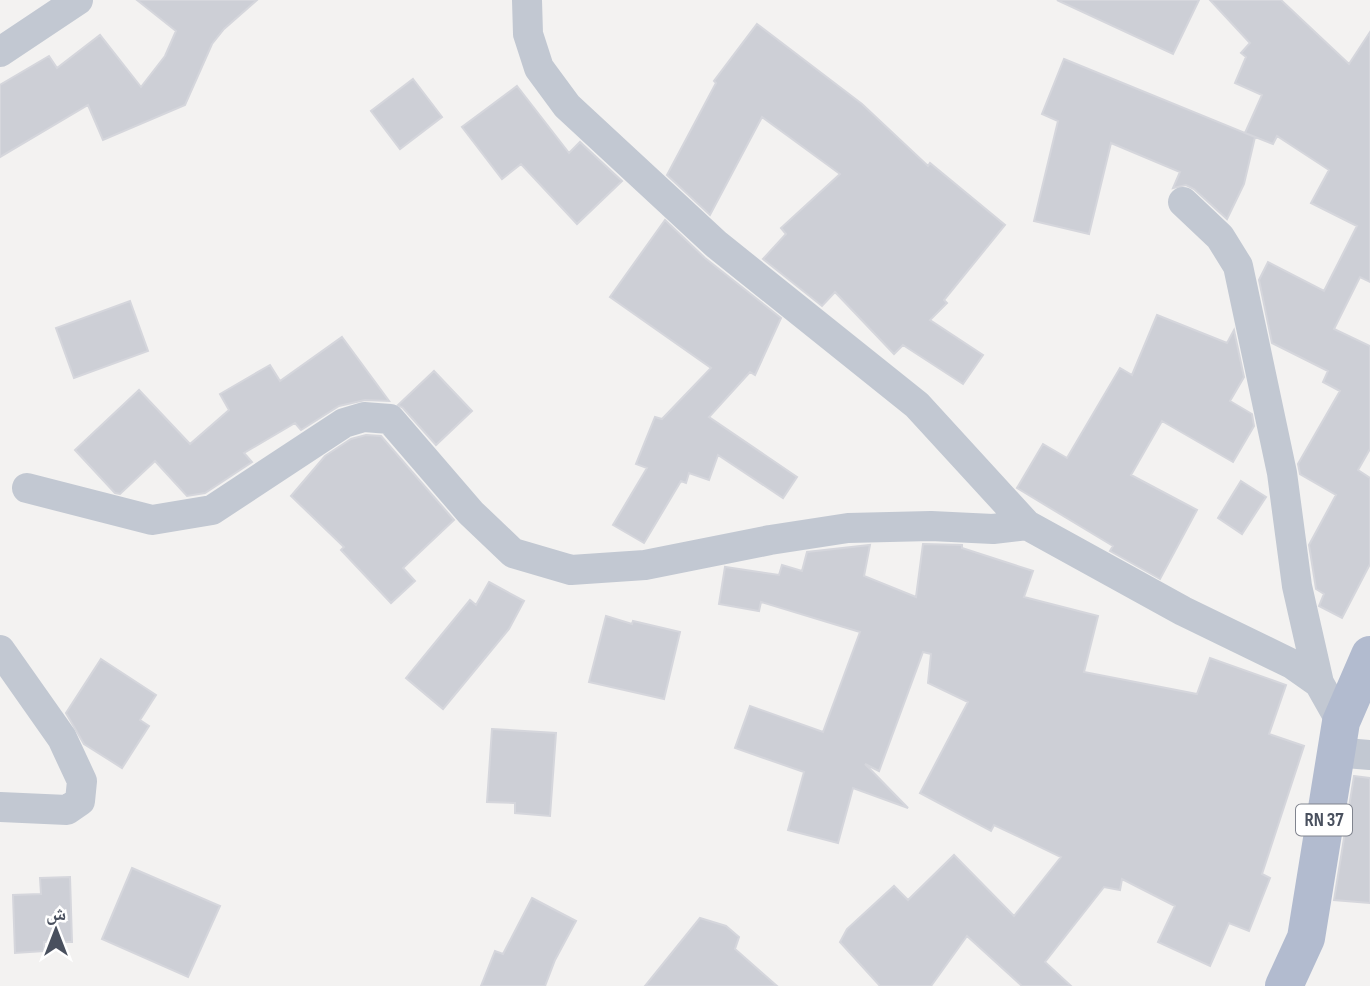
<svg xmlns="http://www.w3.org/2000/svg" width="1370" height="986" font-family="'Sofia Sans Condensed','Noto Naskh Arabic',sans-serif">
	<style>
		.building { fill: #cdcfd6; stroke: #d5d6dc; stroke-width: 2 }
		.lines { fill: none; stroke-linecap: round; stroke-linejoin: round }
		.minor { stroke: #c2c8d2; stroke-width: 30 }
		.primary { stroke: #b2bbcf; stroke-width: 38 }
		.labels { text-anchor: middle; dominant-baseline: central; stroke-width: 7; stroke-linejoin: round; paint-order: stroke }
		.shield { fill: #fff; stroke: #80848e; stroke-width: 2 }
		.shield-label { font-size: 19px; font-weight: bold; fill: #49505e }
	</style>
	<rect width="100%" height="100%" fill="#f3f2f1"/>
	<path class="building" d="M137,0H257L224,29L212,44L185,105L103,140L88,105L0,157V85L49,56L57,68L100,35L141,87L165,56L176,31Z
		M1057,0H1199L1173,54Z
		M1210,0H1281L1349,64L1370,32V282L1360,277L1334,329L1370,346V449L1358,470L1370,478V564L1342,618L1319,606L1324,594L1316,589L1309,545L1336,495L1300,474L1298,464L1340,391L1323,382L1328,371L1272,343L1259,280L1268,262L1324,291L1357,226L1311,203L1329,170L1277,136L1273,144L1245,133L1262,95L1235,83L1246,57L1241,53L1250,43Z
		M757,24L862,104L928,166L930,163L1005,225L944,300L947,303L930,320L983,355L963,384L903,345L894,354L835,292L822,306L763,259L786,234L781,228L840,174L762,117L710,215L667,175L716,83L714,81Z
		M1064,59L1255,137L1244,184L1227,219L1194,189L1186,185L1173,188L1180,172L1111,143L1089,234L1034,221L1058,121L1042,114Z
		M413,79L442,117L400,149L371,111Z
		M517,86L569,153L580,142L622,181L577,224L521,164L502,179L462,127Z
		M665,220L705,258L781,318L755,375L750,372L709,417L797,477L783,498L718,455L709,480L689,473L686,483L681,481L644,543L613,525L647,468L636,464L655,417L662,419L711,368L610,297Z
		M130,301L148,351L74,378L56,328Z
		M1157,315L1227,343L1234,330L1244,377L1230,401L1252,414L1254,426L1233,462L1162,421L1131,475L1197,510L1160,579L1110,551L1113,546L1017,488L1043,444L1067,458L1120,368L1132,375Z
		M342,337L389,401L365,400L339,406L301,430L295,423L244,453L252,462L205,493L187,496L155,461L120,494L115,493L75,450L139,390L190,444L229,410L220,394L270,365L280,381Z
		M434,371L472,411L436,445L403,408L398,405Z
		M366,435L381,436L454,520L403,568L415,581L391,603L341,550L344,547L291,496L325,456L351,439Z
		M1241,481L1266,497L1242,534L1218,518Z
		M923,544L962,545V548L1033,571L1024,597L1098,616L1084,672L1197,694L1210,658L1286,685L1269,734L1304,746L1262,874L1270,878L1249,931L1229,923L1210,966L1158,942L1175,906L1122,879L1120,890L1104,887L1045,962L1071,986H1022L967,936L931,986H880L840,942L847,929L894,886L908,900L954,855L1014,916L1061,857L994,825L991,831L920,793L968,702L928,683L931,654L923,652L879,771L865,764L908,808L853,788L838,843L788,830L804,772L735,748L750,706L823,732L860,632L761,602L759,611L719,604L725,567L779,575L782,565L802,571L807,552L870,545L864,576L916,597Z
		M489,582L524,601L509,629L443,709L406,678L470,600L476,605Z
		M606,616L632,624L633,621L680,632L664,699L589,682Z
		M101,659L156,695L140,720L149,726L122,768L84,744L66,713Z
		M492,729L556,733L550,816L515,813V803L487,802Z
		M1354,776L1370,778V903L1334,900Z
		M132,868L220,906L188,977L102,939Z
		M70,877L72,942H44V951L15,953L13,895L41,894L40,878Z
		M532,898L576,921L555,960L545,986H481L495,951L503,954Z
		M700,918L726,926L739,937L735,949L777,986H645Z"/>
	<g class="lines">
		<path class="minor" d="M527,0L528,34L539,68L567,106L716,244L917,405L1027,525L1183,611L1292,664L1319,683L1341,722
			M0,52L78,0
			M1183,202L1220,237L1238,266L1282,473L1297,586L1319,683
			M27,488L152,520L212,510L344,423L364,417L390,419L471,513L513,553L571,570L645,565L770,540L848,528L931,526L993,529L1027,525
			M0,650L62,738L82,781L80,801L67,810L0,807
			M1334,752L1370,755"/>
		<path class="primary" d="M1284,986L1306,938L1341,722L1370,655"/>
	</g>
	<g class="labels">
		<rect class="shield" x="1296" y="804.5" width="56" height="31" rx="5"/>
		<g class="shield-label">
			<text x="1324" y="820">RN 37</text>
		</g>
	</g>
	<g transform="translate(56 930)" stroke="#ffffff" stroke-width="5" paint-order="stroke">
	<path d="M0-5L12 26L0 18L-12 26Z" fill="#49505e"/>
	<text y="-10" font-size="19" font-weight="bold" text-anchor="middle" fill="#49505e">ش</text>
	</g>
</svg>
